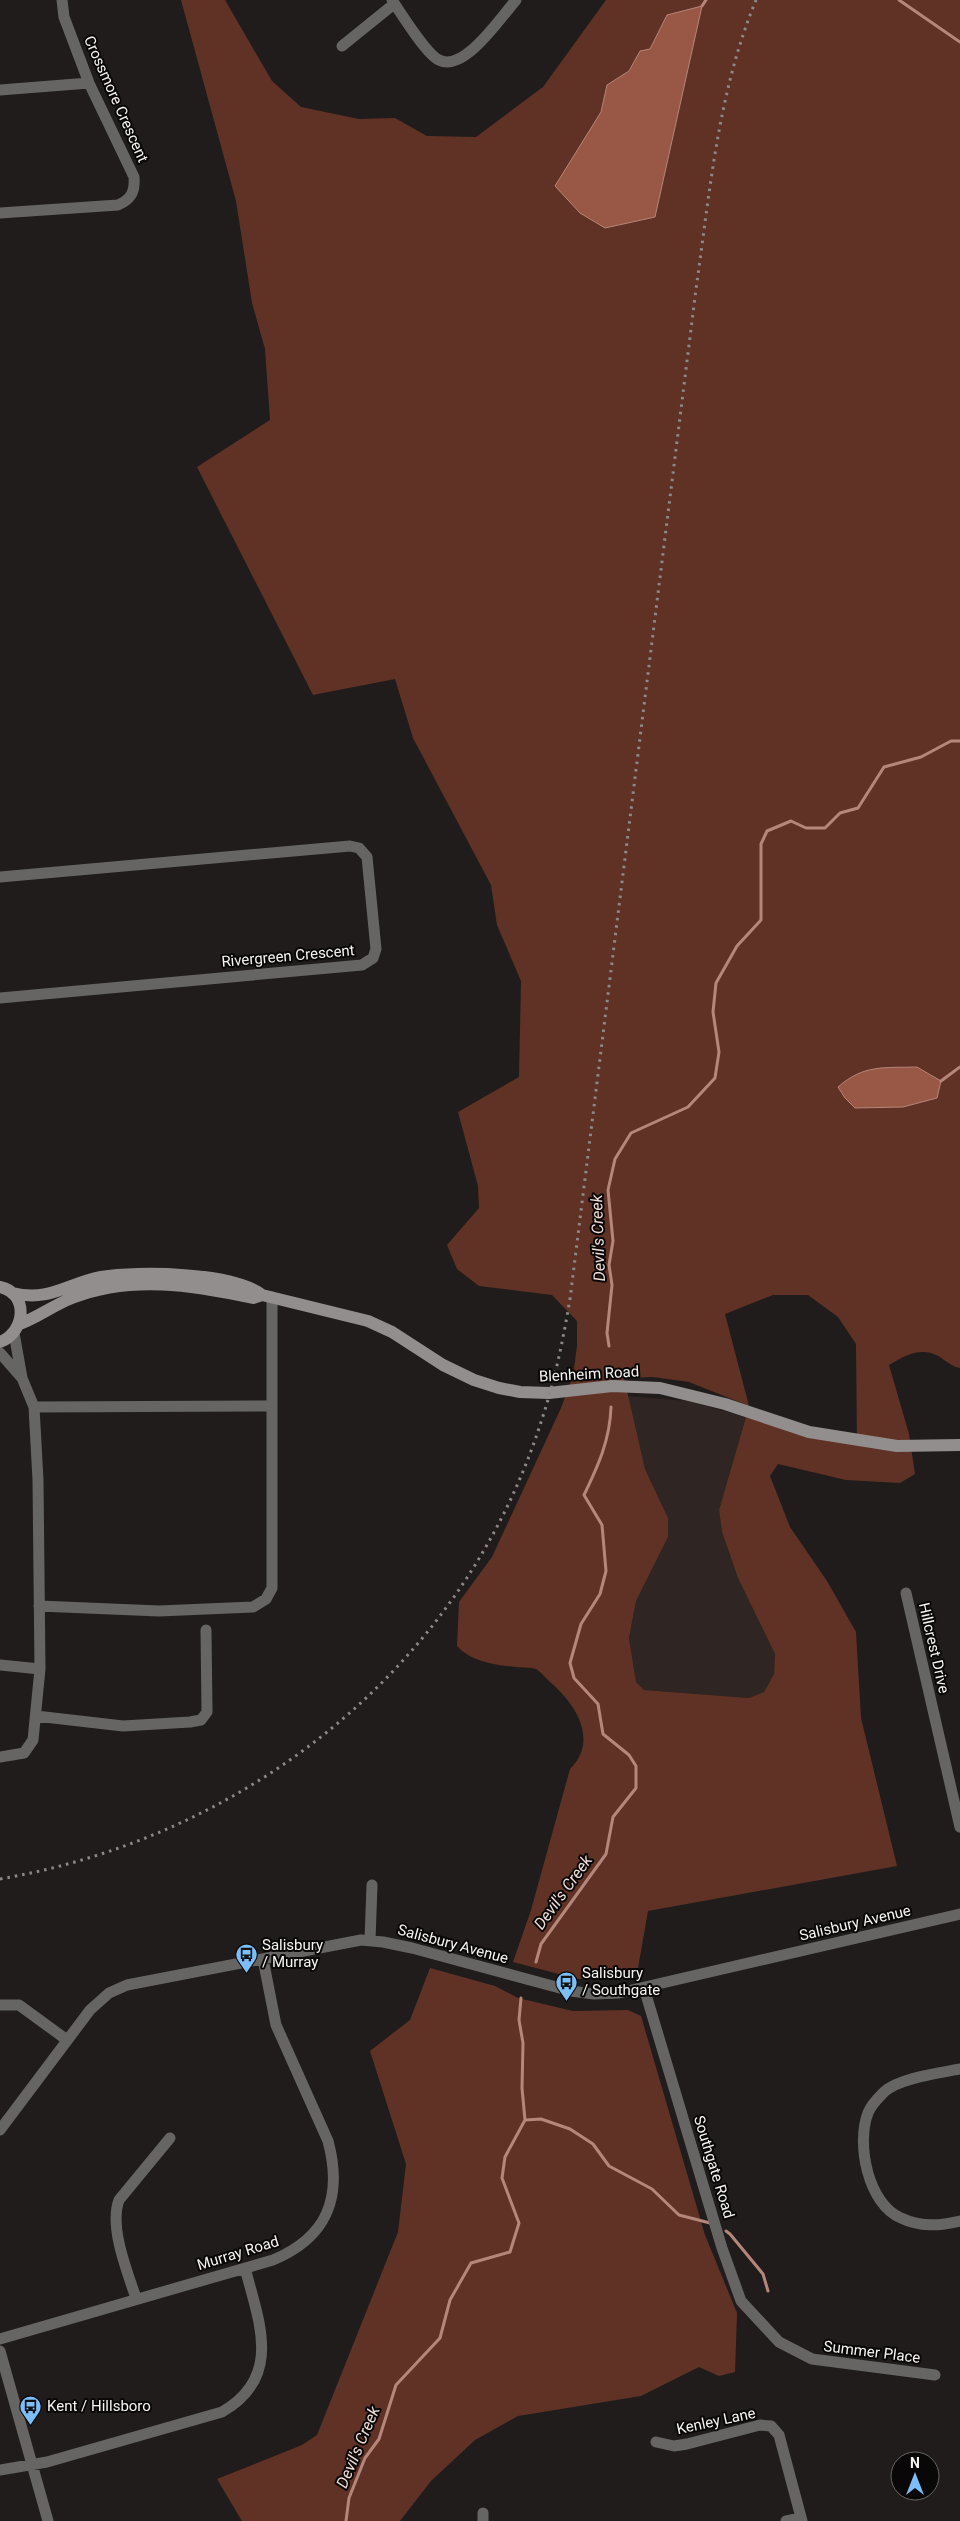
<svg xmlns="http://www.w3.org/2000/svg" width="960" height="2521" font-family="Roboto,sans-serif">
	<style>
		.built { fill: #2f2522 }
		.green { fill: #603225; fill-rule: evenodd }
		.water { fill: #995846; stroke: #b5867a }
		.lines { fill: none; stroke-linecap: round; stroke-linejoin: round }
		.stream { stroke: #b5867a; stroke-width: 3 }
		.street { stroke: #676564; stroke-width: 11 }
		.secondary { stroke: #918e8d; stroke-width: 12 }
		.rail { stroke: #8d8988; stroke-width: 3; stroke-dasharray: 2.5 5; stroke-linecap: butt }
		.labels { text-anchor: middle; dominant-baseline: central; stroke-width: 4; stroke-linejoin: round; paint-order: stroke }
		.street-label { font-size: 15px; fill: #f6f3f2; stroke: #090707 }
		.poi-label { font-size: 15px; fill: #f6f3f2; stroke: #090707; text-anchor: start }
		.water-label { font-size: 16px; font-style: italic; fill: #f0dcd6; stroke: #090707 }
	</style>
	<rect width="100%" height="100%" fill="#201c1b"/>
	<path class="built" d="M627,1396L687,1401L746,1417L719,1510L722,1532L738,1578L775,1654L774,1674L764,1692L749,1698L644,1690L636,1682L629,1638L636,1601L668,1537V1518L645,1469Z"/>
	<path class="green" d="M181,0H225L272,81L301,107L359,119L395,118L427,136L476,137L543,87L606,0H960V1368C949,1366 942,1356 931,1353C916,1349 902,1357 889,1365L909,1434L915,1474L900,1483L846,1480L778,1464L770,1476L790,1527L827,1581L856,1632L861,1718L897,1866L648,1911L637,1974L578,1979L513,1962L531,1910L570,1769C599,1740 576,1704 550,1682C546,1678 541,1672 536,1669C531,1667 522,1668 517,1667C495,1665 472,1662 457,1646L459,1602L492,1557L561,1408L573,1376L577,1346V1321L552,1295L479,1286L457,1269L447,1245L479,1208L478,1186L458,1112L519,1077L521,981L497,925L491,885L413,738L395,679L313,695L197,467L270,420L265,349L252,303L236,201ZM667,15L580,213L556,186L601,112L607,85L629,71L640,51L650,49ZM773,1295H808L838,1317L856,1344L857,1445L746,1417L719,1510L722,1532L738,1578L775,1654L774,1674L764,1692L749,1698L644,1690L636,1682L629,1638L636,1601L668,1537V1518L645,1469L624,1378L653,1377L689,1382L749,1406L725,1314Z
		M430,1968L495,1986L518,1998L573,2011L628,2010L641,2016L705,2235L737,2313L735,2372L719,2376L699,2367L641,2396L518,2416L475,2440L431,2481L400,2521H242L217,2479L302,2445L317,2435L398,2232L406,2164L370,2051L410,2020Z"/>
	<path class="water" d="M702,6L655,217L605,228L580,213L555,186L601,112L607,85L629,71L640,51L650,49L667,15Z
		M917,1067L941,1081L937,1098L903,1107L855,1108L845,1098L838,1087C864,1064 885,1068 917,1067Z"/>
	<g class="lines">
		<path class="stream" d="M899,0L960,42
			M702,6L706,0
			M941,1081L960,1067
			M609,1346L607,1333L612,1285L609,1265L613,1241L608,1190L615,1159L631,1133L688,1107L715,1078L719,1052L713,1012L716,983L737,946L761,920V844L767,831L791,821L806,828H825L840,813L858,808L884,767L921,757L951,741H960
			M536,1962L541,1944L606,1854L613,1817L636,1788V1766L629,1755L603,1734L598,1704L574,1678L570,1663L581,1624L600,1594L606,1571L602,1525L584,1495C598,1466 610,1440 611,1407
			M525,2120L541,2119L570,2129L593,2144L609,2166L652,2189L679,2215L710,2223
			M726,2231L730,2234L763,2274L768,2291
			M346,2521L349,2498L365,2458L379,2439L396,2385L440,2338L450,2300L471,2263L510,2252L519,2223L502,2178L505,2157L525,2120L522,2088L523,2043L519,2020L521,1998"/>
		<path class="street" d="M392,0C401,13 426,54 439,60C464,73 501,17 516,0
			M342,46L394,4
			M0,90L89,83
			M0,213L118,205C132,199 135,191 134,177L89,83L64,17L62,0
			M0,877L350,846L359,848L367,857L376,949L373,958L362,965L0,998
			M14,1333L22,1378L34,1407L272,1406
			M0,1353L22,1378
			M906,1593L960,1827
			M39,1606L159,1611L253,1607L266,1599L272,1588V1297
			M0,1665L40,1669
			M36,1716L123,1726L190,1722L201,1720L207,1712L206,1630
			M0,1757L24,1753L33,1740L40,1669L38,1480L34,1407
			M370,1940L372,1885
			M644,1988L722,2248L741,2301L779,2342L812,2359L935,2375
			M0,2005H19L67,2040
			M960,2069C940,2073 899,2078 884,2092C879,2097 870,2107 868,2113C856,2144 868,2204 901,2218C920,2227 939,2226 960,2221
			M0,2130L90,2010L109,1993L127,1985L361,1940L383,1942L412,1948L571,1991L594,1994L619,1993L960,1914
			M136,2298C127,2271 109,2227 119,2200L170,2138
			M0,2339L273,2260C328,2237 343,2197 328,2141L276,2025L263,1959
			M0,2351L48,2521
			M656,2442L674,2446L687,2444L760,2425L771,2426L779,2435L802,2521
			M0,2470L47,2462L222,2412C283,2377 259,2322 245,2268
			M483,2521V2513
			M786,2521L801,2518"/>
		<path class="secondary" d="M0,1287C29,1293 26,1332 0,1342
			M12,1293C50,1302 66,1284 101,1277C138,1271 233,1272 262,1295L368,1321L392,1332L443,1365L474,1380L499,1388L520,1392L549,1393L612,1386L660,1388L725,1404L809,1432L897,1446L960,1445
			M20,1324C38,1317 54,1305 72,1298C131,1275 193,1285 253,1298L262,1295"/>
		<path class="rail" d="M0,1879C250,1836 465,1664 542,1419C555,1380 563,1340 570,1299L696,289C710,191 718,92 756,0"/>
	</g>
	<defs>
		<symbol id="bus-pin" viewBox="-11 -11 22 30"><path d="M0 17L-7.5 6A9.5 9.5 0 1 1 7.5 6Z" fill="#7bbef8" stroke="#090707"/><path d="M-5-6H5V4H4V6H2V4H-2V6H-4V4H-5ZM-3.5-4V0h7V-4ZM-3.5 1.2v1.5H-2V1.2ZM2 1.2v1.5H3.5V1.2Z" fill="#111"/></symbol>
	</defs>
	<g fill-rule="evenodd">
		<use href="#bus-pin" x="234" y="1942" width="25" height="34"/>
		<use href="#bus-pin" x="554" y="1970" width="25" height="34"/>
		<use href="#bus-pin" x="18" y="2394" width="25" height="34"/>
	</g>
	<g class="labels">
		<g class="street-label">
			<text transform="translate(116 99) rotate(66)">Crossmore Crescent</text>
			<text transform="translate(288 956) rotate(-5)">Rivergreen Crescent</text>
			<text transform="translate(589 1374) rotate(-3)">Blenheim Road</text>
			<text transform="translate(934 1648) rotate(77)">Hillcrest Drive</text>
			<text transform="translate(855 1923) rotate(-13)">Salisbury Avenue</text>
			<text transform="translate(453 1944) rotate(15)">Salisbury Avenue</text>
			<text transform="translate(714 2167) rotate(73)">Southgate Road</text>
			<text transform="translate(238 2253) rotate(-17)">Murray Road</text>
			<text transform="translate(872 2352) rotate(7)">Summer Place</text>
			<text transform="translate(716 2421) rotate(-12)">Kenley Lane</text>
		</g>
		<g class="poi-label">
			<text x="262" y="1945">Salisbury<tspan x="262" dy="17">/ Murray</tspan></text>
			<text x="582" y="1973">Salisbury<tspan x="582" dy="17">/ Southgate</tspan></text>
			<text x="47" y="2406">Kent / Hillsboro</text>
		</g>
		<g class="water-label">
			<text transform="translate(598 1238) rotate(-92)">Devil's Creek</text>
			<text transform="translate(563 1892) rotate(-54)">Devil's Creek</text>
			<text transform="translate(358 2447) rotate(-67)">Devil's Creek</text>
		</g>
	</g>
	<g transform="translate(915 2476)"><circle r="24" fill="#090707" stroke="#686565"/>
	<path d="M0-4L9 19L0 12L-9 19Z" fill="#7bbef8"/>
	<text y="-8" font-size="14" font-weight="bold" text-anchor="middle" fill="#f6f3f2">N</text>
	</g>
</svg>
